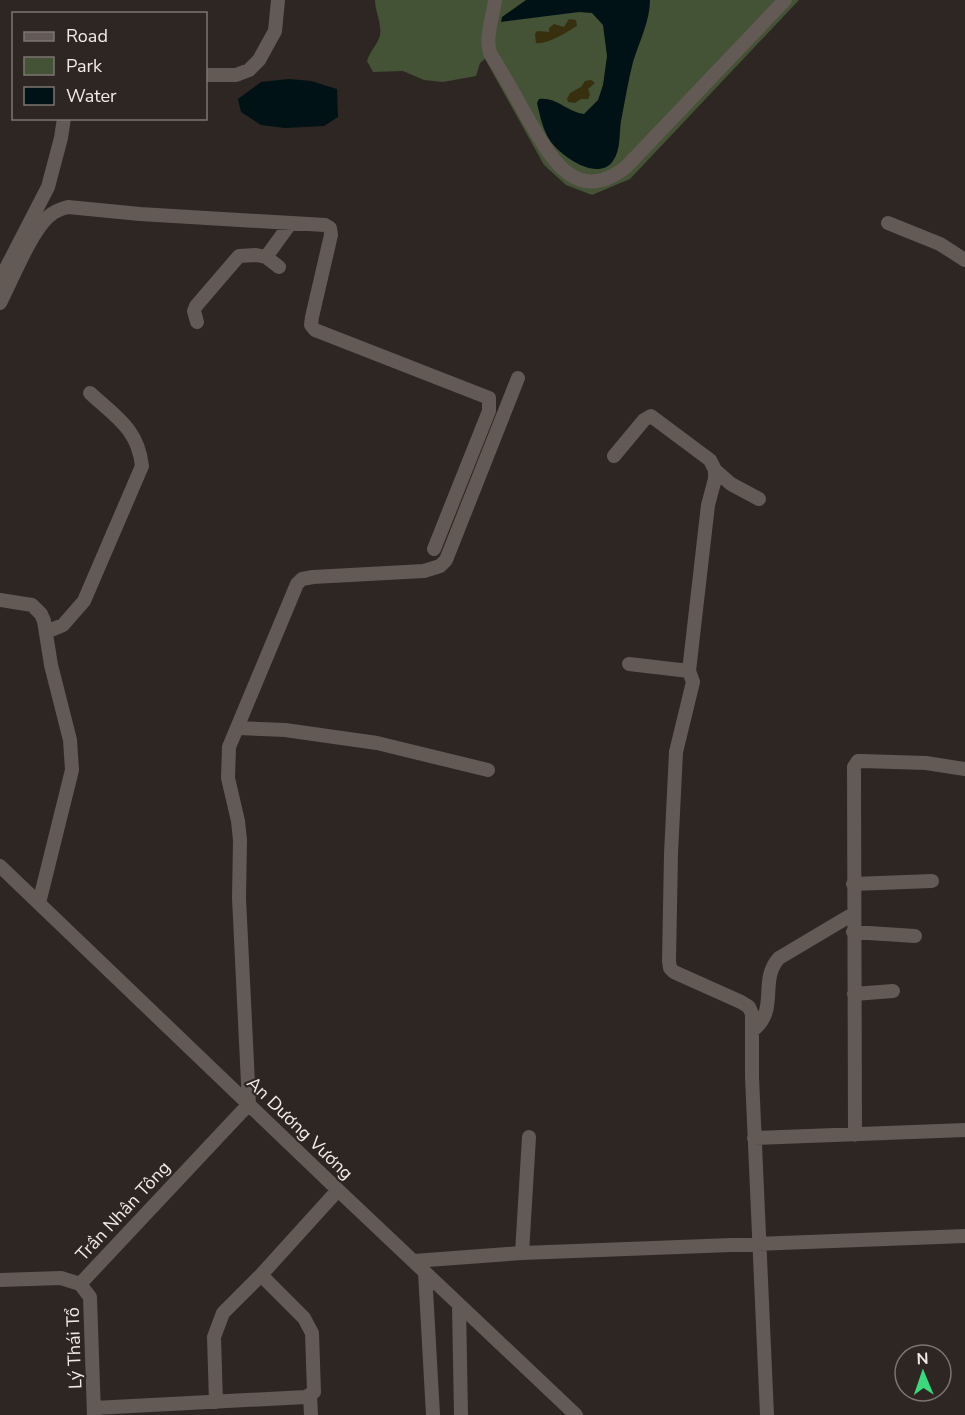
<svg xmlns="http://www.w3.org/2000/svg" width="965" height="1415" font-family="'Nunito Sans',sans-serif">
<rect width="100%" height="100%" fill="#2e2622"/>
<!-- green -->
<path fill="#445236" d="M375 0H799L630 179 592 195 566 185 544 165 485 59 480 63 476 76 443 82 424 80 403 71 373 72 367 61C370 51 379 42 380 35 382 23 375 12 375 0Z"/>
<!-- sand -->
<path fill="#372f0e" d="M569 19 576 20 577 26C567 32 547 45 536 43L535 34 537 31 549 32V28L554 24 564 27Z
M591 80 595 83 588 89 590 95 588 99H581L575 103 568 102 567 99 570 93 581 87 585 81Z"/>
<!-- water -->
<path fill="#001215" d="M526 0H650C650 21 639 42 633 62 628 81 625 101 621 121 619 133 621 150 613 161 598 182 562 157 551 142 543 131 540 116 537 103L539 99C557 97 567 112 584 114L598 100 603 85 607 56 603 25 592 13 579 12 501 22 502 17Z
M289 79 311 81 337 89 338 117 324 126 285 128 261 125 241 112 238 99 261 82Z"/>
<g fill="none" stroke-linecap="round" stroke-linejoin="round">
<!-- minor -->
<path stroke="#635955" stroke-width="14" d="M495 0C493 18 485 36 490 53 503 74 515 95 527 117 550 156 575 207 626 167L785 0
M206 75H236L249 70 259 60 275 31 278 0
M888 223 940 244 965 260
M266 257 279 267
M0 280 48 187 61 138 64 118
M0 303C12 280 30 234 48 217 54 211 60 209 68 207L140 214 325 225 330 228 331 235 312 317 311 325 315 330 489 398V411L434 549
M197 322 194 311 196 306 239 256 256 255 266 257 290 224
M614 456 644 420 651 416 710 460 715 470V479L708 505 689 671
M715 470 731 484 759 499
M0 600 32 605 41 614 44 621 51 665 70 740 72 770 39 903
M46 632 63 625 84 601 142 466C138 429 116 417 90 393
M629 664 689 671 693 682 676 752 671 854 669 961 670 968 674 972 741 1002 749 1007 752 1014V1077L767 1415
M238 728 285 730 377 743 488 770
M0 866 338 1190 576 1415
M853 884 932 881
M853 932 915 936
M854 994 893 991
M752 1031C780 1010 758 981 779 958L853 914
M855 1135 854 767 858 761H862L926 763 965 769
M754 1138 965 1130
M522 1253 529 1137
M414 1261 522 1253 965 1236
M425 1272 433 1415
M0 1280 61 1278 80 1284
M80 1284 249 1104 239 898 240 840 238 821 228 778 229 747 297 584 302 579 313 577 424 571 440 566 446 560 518 378
M80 1284 90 1297 94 1415
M459 1305 461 1415
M310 1395 311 1415
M216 1402 214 1337 223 1313 261 1275
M94 1408 306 1397 314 1392 312 1333 304 1318 261 1275 338 1190"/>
</g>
<g text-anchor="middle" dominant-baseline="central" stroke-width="4.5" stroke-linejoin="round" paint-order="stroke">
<!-- street labels -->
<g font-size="18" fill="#f0ebe8" stroke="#2e2622">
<text transform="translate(300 1128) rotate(44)">An Dương Vương</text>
<text transform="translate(123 1211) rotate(-47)">Trần Nhân Tông</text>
<text transform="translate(74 1348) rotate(-92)">Lý Thái Tổ</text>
</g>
</g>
<!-- legend -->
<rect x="12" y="12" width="195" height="108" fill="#2e2622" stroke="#7c7571" stroke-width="1.5"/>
<rect x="24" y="32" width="30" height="9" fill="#635955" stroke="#7c7571" stroke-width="1.5"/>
<text x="66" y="42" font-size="18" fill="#f0ebe8">Road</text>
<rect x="24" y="57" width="30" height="18" fill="#445236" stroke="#7c7571" stroke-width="1.5"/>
<text x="66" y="72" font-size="18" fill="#f0ebe8">Park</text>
<rect x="24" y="87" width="30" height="18" fill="#001215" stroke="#7c7571" stroke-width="1.5"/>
<text x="66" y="102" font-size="18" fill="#f0ebe8">Water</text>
<!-- north arrow -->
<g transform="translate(923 1373) rotate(358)"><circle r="28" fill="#2e2622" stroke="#7c7571" stroke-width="1.5"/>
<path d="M0-4.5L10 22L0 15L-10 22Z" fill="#3dd77e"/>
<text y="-9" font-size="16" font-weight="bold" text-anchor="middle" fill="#f0ebe8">N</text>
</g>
</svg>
